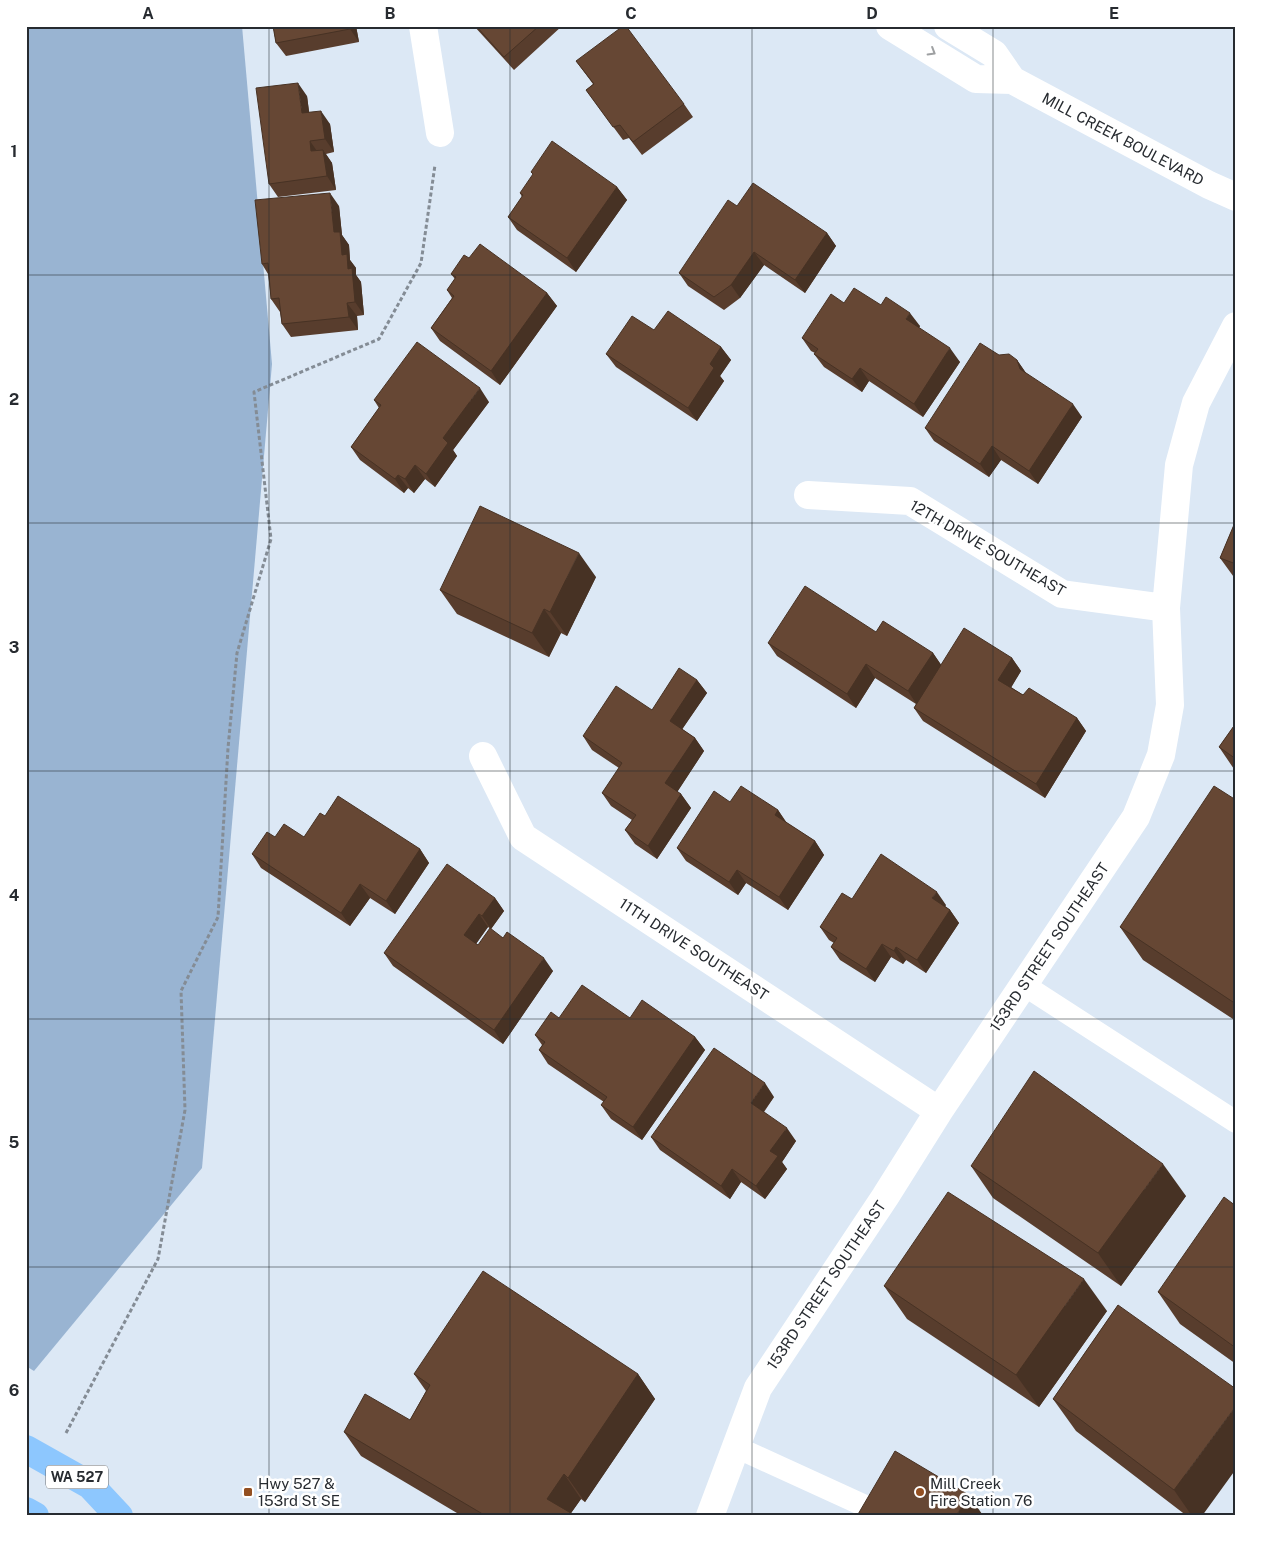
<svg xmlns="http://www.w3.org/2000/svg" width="1262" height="1542" font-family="'Public Sans',sans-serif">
<rect width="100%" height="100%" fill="#dce8f5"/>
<!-- forest -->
<path fill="#99b4d2" d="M26 26H242L272 364 202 1168 34 1371 26 1366Z"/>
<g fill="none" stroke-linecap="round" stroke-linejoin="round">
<!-- path -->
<path stroke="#848c95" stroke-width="3" stroke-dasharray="4 2.5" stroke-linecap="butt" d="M66 1433 158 1259 185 1110 181 991 218 917 228 748 237 653 271 539 254 392 379 339 421 263 435 165"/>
<!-- lane -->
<path stroke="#fff" stroke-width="22" d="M1024 985 1236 1122
M736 1447 876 1511"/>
<!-- street -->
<path stroke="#fff" stroke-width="28" d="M423 26 440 133
M808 495 910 501 1062 594 1166 608
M483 756 523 837 939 1111
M710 1516 758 1388 885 1197 939 1111 1136 817 1161 755 1170 705 1166 608 1179 465 1196 403 1236 326"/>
<!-- secondary -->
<path stroke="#fff" stroke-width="28" d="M890 26 976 79 1012 80 1209 185 1236 197
M948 26 994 54 1012 80"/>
<!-- primary -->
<path stroke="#8dc7fe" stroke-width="28" d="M26 1449 90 1485 119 1516
M26 1511 35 1516"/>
</g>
<!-- wall -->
<path fill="#583d2d" d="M273 26H356L359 42 286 56 276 43Z
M474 26H562L514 70Z
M576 61 684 104 693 117 642 155 629 138 623 140 586 90 593 84Z
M307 96 309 112 330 124 334 152 326 154 332 163 336 190 278 197 269 184Z
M617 187 627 200 576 272 517 230 508 217 522 197 520 193Z
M339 206 342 235 349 245 350 260 356 268V275L361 282 364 315 357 316 358 330 291 337 282 324 280 312 271 299 268 274 262 264Z
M737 206 827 233 836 246 805 293 764 265 740 298 724 310 688 286 679 273Z
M469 258 547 293 557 306 500 385 440 341 431 328 452 298 447 290 455 279 451 274Z
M844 303 881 305 920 326 919 328 960 362 923 417 869 381 862 392 824 367 814 354 815 353 811 351 802 338Z
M654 330 721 347 731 360 720 376 724 381 697 421 616 367 606 354Z
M999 355 1017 360 1026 373 1082 417 1038 484 1001 460 989 477 934 441 925 428Z
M374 400 489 402 453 450 457 456 435 487 425 479 414 493 408 488 404 493 360 460 351 447 379 408Z
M1236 520V580L1220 558Z
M596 577 567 636 561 633 549 657 457 614 440 590Z
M876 632 933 653 941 665 1012 658 1021 671 1011 687 1023 695 1077 718 1086 731 1045 798 923 721 914 708 916 704 875 678 856 708 777 656 768 643Z
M697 680 707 693 682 729 695 738 704 751 677 792 681 794 691 808 657 859 635 844 625 830 632 820 611 806 602 793 619 768 592 750 583 736 652 710Z
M1236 723V772L1219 747Z
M1236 800V1021L1143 960 1120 927Z
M730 802 778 810 787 823 815 841 824 855 788 910 746 883 738 895 686 861 677 848Z
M325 816 420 849 429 863 395 914 370 898 350 926 261 868 252 854 275 837H304Z
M495 898 504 911 491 929 488 927 476 944 478 945 503 938 553 971 503 1044 393 966 384 953Z
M852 899 946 905 945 906 950 910 959 923 926 973 906 960 903 964 891 957 875 982 840 960 831 947 834 943 829 940 820 927Z
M559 1018H630L695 1037 705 1050 642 1140 611 1119 601 1105 604 1102 548 1064 539 1050 542 1045 535 1035Z
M774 1097 764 1112 796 1141 782 1162 787 1169 765 1199 741 1182 730 1199 660 1150 651 1137Z
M971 1166 1186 1196 1121 1286 993 1198Z
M1236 1206V1364L1180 1324 1158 1292Z
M884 1286 1107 1311 1039 1407 907 1319Z
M1118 1305 1202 1516H1187L1076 1431 1053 1399Z
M414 1374H638L655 1399 585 1502 581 1499 571 1513 576 1516H462L361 1456 344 1432 410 1420 426 1391Z"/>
<!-- shaded-wall -->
<path fill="#473224" d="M349 26H356L359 42 350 29Z
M298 83 307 96 311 126 302 113Z
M321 111 330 124 334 152 325 139Z
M310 141 319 154 311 151Z
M323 150 332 163 336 190 327 176Z
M617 187 627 200 576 272 567 258Z
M330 193 339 206 342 235 349 245 350 260 356 268V275L361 282 364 315 355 302 348 269 334 232Z
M827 233 836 246 805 293 795 280Z
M754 252 764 265 740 298 731 285Z
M547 293 557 306 500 385 491 371Z
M347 303 357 316 358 330 349 317Z
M910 313 920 326 916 332 906 319Z
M721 347 731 360 720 376 724 381 697 421 688 408 710 364Z
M950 348 960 362 923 417 914 404Z
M1017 360 1026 373 1020 369Z
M860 368 869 381 862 392 852 379Z
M480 388 489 402 453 450 457 456 435 487 426 474 443 438Z
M1073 404 1082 417 1038 484 1029 471Z
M992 446 1001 460 989 477 980 464Z
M415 465 425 479 414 493 405 479Z
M398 475 408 488 404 493 395 479Z
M579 553 596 577 567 636 550 612Z
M544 609 561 633 549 657 532 633Z
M933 653 942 666 917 705 908 691Z
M1012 658 1021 671 1008 693 998 680Z
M866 664 875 678 856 708 847 694Z
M697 680 707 693 679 734 670 721Z
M1077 718 1086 731 1045 798 1036 784Z
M695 738 704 751 674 797 665 783Z
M681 794 691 808 657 859 648 846Z
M778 810 787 824 775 815Z
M815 841 824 855 788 910 779 897Z
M420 849 429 863 395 914 386 901Z
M737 870 746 883 738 895 729 882Z
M360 884 370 898 350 926 341 913Z
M937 892 946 905 942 911 932 898Z
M495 898 504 911 491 929 482 916Z
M950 910 959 923 926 973 917 960Z
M479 914 488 927 473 948 464 935Z
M882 944 891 957 875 982 866 969Z
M896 947 906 960 903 964 894 951Z
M544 958 553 971 503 1044 494 1030Z
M695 1037 705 1050 642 1140 633 1127Z
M765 1083 774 1097 760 1116 751 1103Z
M787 1128 796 1141 782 1162 787 1169 765 1199 756 1186 770 1151Z
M1163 1164 1186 1196 1121 1286 1098 1253Z
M732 1169 741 1182 730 1199 721 1186Z
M1084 1279 1107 1311 1039 1407 1016 1375Z
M638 1374 655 1399 585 1502 568 1478Z
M1236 1406V1469L1202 1516H1192L1174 1490Z
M564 1474 581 1499 569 1516 547 1499Z
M969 1495 982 1514 981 1516H956Z"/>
<!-- building -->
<path fill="#664734" stroke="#473224" d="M273 26H349L350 29 276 43Z
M476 26H539L504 57Z
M623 26H626L684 104 633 142 620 125 613 127 586 90 594 84 576 61Z
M298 83 302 113 321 111 325 139 310 141 311 151 323 150 327 176 269 184 256 88Z
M552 141 617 187 567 258 508 217 523 195 520 193 533 174 531 172Z
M753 183 827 233 795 280 754 252 731 285 714 297 679 273 728 200 737 206Z
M330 193 334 232H340L342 255 347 254 348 269 352 268 355 302 347 303 349 317 282 324 279 298 271 299 268 263 262 264 255 200Z
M480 244 547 293 491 371 431 328 454 296 447 290 456 277 451 274 464 255 469 258Z
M854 288 881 305 886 297 910 313 906 319 950 348 914 404 860 368 852 379 814 354 818 349 802 338 831 294 844 303Z
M668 311 721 347 710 364 714 368 688 408 606 354 632 316 654 330Z
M417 342 480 388 443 438 448 443 426 474 415 465 405 479 398 475 395 479 351 447 381 405 374 400Z
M980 343 999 355 1009 354 1017 360 1020 369 1073 404 1029 471 992 446 980 464 925 428Z
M480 506 579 553 550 612 544 609 532 633 440 590Z
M1236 520V564L1220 558Z
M805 586 876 632 883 621 933 653 908 691 866 664 847 694 768 643Z
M964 628 1012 658 998 680 1023 695 1029 688 1077 718 1036 784 914 708Z
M679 668 697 680 670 721 695 738 665 783 681 794 648 846 625 830 636 815 602 793 622 763 583 736 616 686 652 710Z
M1236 723V759L1219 747Z
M741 786 778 810 775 815 815 841 779 897 737 870 729 882 677 848 714 791 730 802Z
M1214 786 1236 800V1004L1120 927Z
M338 796 420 849 386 901 360 884 341 913 252 854 267 832 275 837 284 824 304 837 320 813 325 816Z
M881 854 937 892 932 898 950 910 917 960 896 947 894 951 882 944 866 969 831 947 837 938 820 927 842 893 852 899Z
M447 864 495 898 482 916 479 914 464 935 478 945 490 928 503 938 507 932 544 958 494 1030 384 953Z
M582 985 630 1018 642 1000 695 1037 633 1127 601 1105 607 1097 539 1050 545 1042 535 1035 551 1012 559 1018Z
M714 1048 765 1083 751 1103 787 1128 770 1151 778 1156 756 1186 732 1169 721 1186 651 1137Z
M1034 1071 1163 1164 1098 1253 971 1166Z
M948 1192 1084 1279 1016 1375 884 1286Z
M1224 1197 1236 1206V1348L1158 1292Z
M483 1271 638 1374 568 1478 564 1474 547 1499 576 1516H486L344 1432 365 1394 410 1420 430 1385 414 1374Z
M1118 1305 1236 1389V1406L1174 1490 1053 1399Z
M895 1451 969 1495 956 1516H857Z"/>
<!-- one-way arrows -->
<defs><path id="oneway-chevron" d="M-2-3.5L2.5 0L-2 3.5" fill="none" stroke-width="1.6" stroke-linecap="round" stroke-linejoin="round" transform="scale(1.25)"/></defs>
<use stroke="#9ea0a2" href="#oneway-chevron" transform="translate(932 52) rotate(31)"/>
<!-- grid -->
<path fill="none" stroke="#272b30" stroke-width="1" stroke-opacity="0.55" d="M269 26V1516M510 26V1516M752 26V1516M993 26V1516M26 275H1236M26 523H1236M26 771H1236M26 1019H1236M26 1267H1236"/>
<!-- markers -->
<g fill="#934f21" stroke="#fff" stroke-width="2">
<rect x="243" y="1487" width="10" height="10" rx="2.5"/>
<circle cx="920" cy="1492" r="5"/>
</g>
<g text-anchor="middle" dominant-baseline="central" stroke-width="5" stroke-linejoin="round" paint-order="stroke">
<!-- shield labels -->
<rect fill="#fff" stroke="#686b6e" stroke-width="1" x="46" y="1465.5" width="62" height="23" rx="4"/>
<g font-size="14" font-weight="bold" fill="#272b30">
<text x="77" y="1477">WA 527</text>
</g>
<!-- street labels -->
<g font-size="15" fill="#272b30" stroke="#fff">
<text transform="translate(1123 139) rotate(28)">MILL CREEK BOULEVARD</text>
<text transform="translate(988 548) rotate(30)">12TH DRIVE SOUTHEAST</text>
<text transform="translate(1049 947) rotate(-56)">153RD STREET SOUTHEAST</text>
<text transform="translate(694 949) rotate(33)">11TH DRIVE SOUTHEAST</text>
<text transform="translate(826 1285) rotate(-56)">153RD STREET SOUTHEAST</text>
</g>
<!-- poi labels -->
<g font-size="15" fill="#272b30" stroke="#fff" text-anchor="start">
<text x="258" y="1483">Hwy 527 &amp;<tspan x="258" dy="17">153rd St SE</tspan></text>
<text x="930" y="1483">Mill Creek<tspan x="930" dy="17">Fire Station 76</tspan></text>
</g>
</g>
<!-- border -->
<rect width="1262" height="1542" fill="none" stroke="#ffffff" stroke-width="55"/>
<rect x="28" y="28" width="1206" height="1486" fill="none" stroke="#272b30" stroke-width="2"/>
<g font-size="16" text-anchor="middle" font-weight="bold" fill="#272b30">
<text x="148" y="19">A</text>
<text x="390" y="19">B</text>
<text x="631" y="19">C</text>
<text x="872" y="19">D</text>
<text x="1114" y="19">E</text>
<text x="14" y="157">1</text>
<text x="14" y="405">2</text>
<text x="14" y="653">3</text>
<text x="14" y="901">4</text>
<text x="14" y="1148">5</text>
<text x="14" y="1396">6</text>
</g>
</svg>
